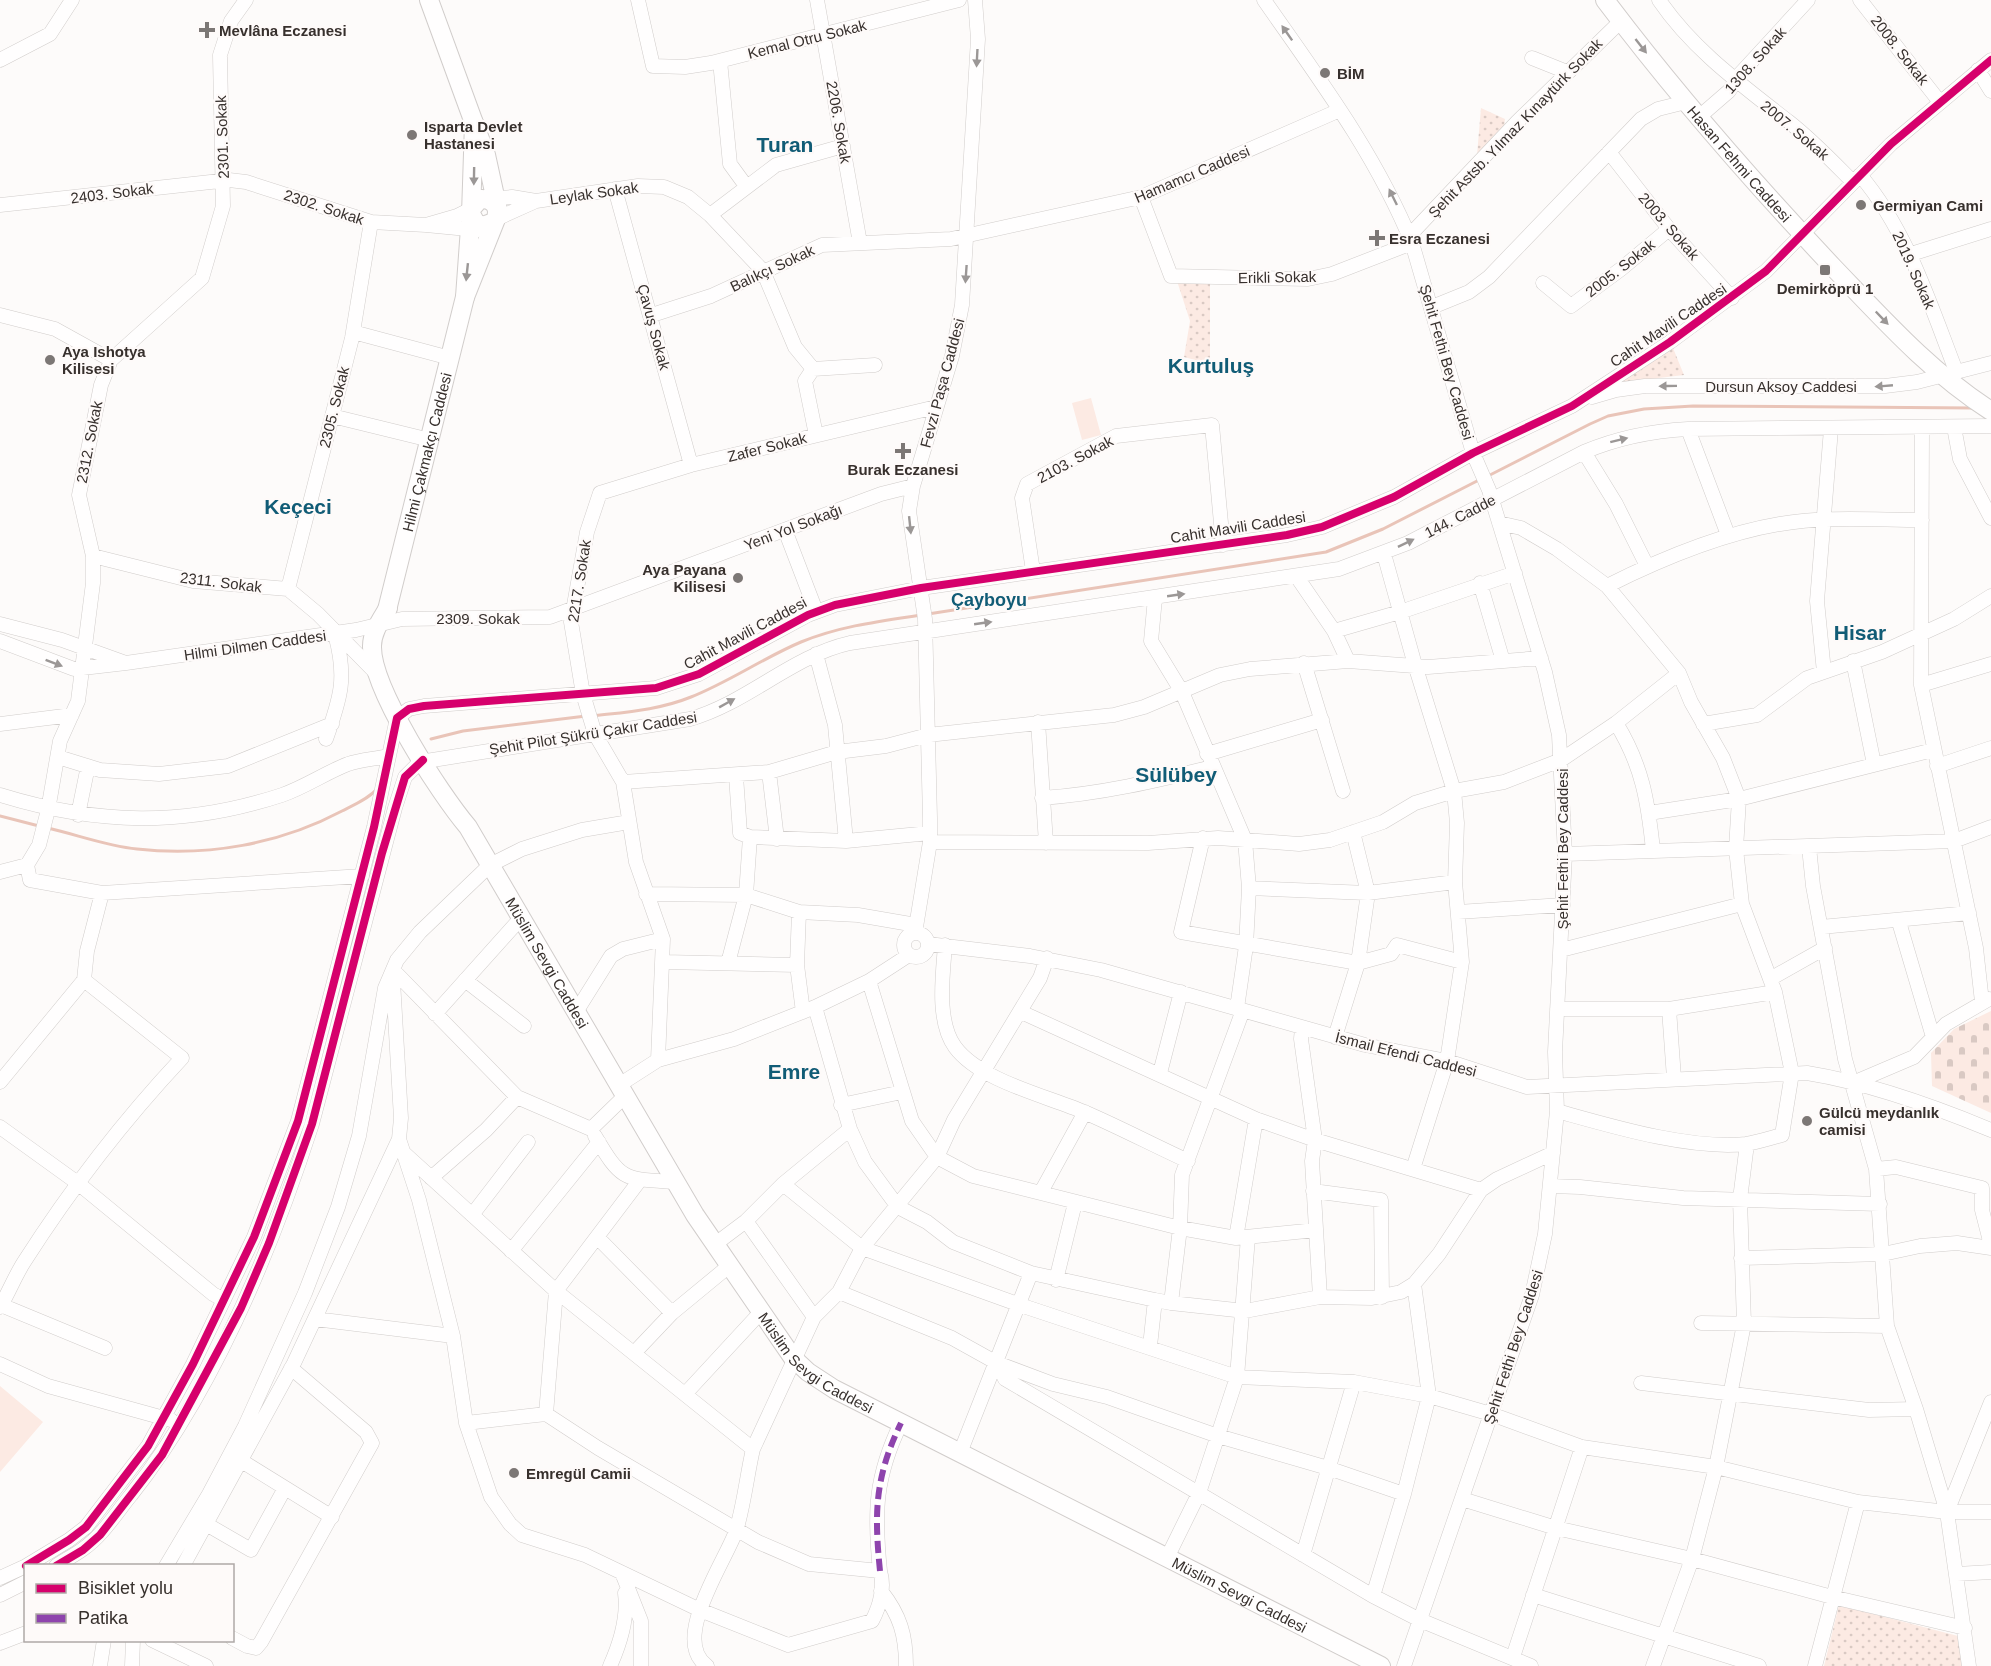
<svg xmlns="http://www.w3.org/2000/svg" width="1991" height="1666" font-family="Arial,sans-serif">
<defs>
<pattern id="green-dots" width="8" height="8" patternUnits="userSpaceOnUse" patternTransform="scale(1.5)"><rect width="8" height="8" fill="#fceae3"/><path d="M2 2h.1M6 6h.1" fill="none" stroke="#d9c9c3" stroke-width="1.8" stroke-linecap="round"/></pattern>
<pattern id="cemetery-stones" width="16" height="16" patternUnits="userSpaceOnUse" patternTransform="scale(1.5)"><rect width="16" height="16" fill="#fceae3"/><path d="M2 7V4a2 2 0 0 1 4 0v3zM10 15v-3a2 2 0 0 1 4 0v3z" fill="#d9c9c3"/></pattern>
</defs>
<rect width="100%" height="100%" fill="#fdfbfa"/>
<!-- green -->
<path fill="url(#green-dots)" d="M1481 108 1505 119 1504 127 1477 155Z
M1177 281H1210V364L1184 357 1190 321Z
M1673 348 1684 375 1617 383Z
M1839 1605 1958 1636 1963 1666H1824Z"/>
<!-- cemetery -->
<path fill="url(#cemetery-stones)" d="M1991 1011V1113L1932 1086 1931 1053 1954 1029Z"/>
<!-- pitch -->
<path fill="#fceae3" d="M1091 398 1101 435 1082 440 1072 403Z
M0 1386 43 1422 0 1472Z"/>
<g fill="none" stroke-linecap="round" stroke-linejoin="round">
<!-- stream -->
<path stroke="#e9c4b8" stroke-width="3" d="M1488 476 1590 424 1608 416 1644 409 1693 406 1973 408
M928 614 1326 552 1383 529 1479 480
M592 716C626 712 659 710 691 697 729 682 763 658 801 642 840 626 881 621 921 615
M431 739 463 731 586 716
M0 816 39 826
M48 828C78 835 107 846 137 849 207 857 280 844 342 811 354 805 368 799 377 789"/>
<!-- minor casing -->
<g stroke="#d1cdcb" stroke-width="15">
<path id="minor" d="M638 0 653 66 685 67 711 63 959 0
M817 0 860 243
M1264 0C1319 79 1375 153 1412 243L1473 453 1489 490 1545 672 1559 735 1565 854 1555 1052 1557 1111 1545 1234 1532 1295 1404 1666
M1659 0C1693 50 1742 85 1789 122 1812 140 1832 161 1853 182
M1860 0 1939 101
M1532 58 1567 72
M0 60 50 34 72 0
M720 61 730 164 746 186
M1978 70 1991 91
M1699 117 1729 91 1740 74 1808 0
M1609 152 1669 229 1732 298
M1860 175C1907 230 1930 304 1956 371
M615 189 691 465
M1141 197 1171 276 1308 279 1332 274 1412 243
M486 199 512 197 536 201 496 219
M536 201 638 186 664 187 688 197 710 215 763 271 795 347 813 369 805 381 816 435
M0 205 229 180 246 182 371 222 426 225
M471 209 457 216 426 225 478 230
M710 215 776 165 843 146
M1409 236 1517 122 1621 21
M1908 255 1991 229
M1543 283 1571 306 1621 269 1669 229
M1432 307 1469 292 1489 277 1641 119 1658 109 1686 102
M0 315 55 329 111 360
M652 315 711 296 822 245 951 239 1141 197 1340 110
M353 332 450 358
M813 369 875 365
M1592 397 1616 390 1645 386H1885L1917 382 1991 363
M332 416 430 440
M1954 427 1960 459 1991 518
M1922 428 1921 685 1976 948 1982 1002
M1688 429 1728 535
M1584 452 1616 504 1647 566
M1499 523 1521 528 1557 549 1607 586 1679 673 1691 702 1723 758 1739 799 1736 849 1742 904 1775 992 1792 1073 1782 1135C1770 1138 1758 1142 1746 1144 1690 1150 1611 1126 1557 1111
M785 530 816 611
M1384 554 1415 665 1454 791 1457 823 1455 882 1462 962 1447 1061 1413 1169
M93 556 193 581 288 589 318 614 376 673
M1033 571 1022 498 1027 484 1116 436 1212 425 1223 545
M1297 577 1334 631 1348 661
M1480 583 1503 661
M1607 586C1661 559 1720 534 1780 524 1826 516 1875 520 1922 520
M288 589 352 338 371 222
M1155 598 1151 641 1182 692 1245 840 1249 888 1246 946 1237 1008
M0 624 62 640 126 663 74 669 0 641
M1334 631 1400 612 1515 573
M816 654 835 725 846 841
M1853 661 1874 764
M126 663 356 630 402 619 550 617 881 494 913 486
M1304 663 1343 791
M1824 672 1817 601 1831 429
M1921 685 1991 664
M1038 722 1046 843
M1616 723C1642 765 1648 801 1653 850
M0 724 72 715
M1703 724 1757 715 1807 678 1882 652 1954 619 1991 596
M326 739C341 697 347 677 335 634
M1207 754 1322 720
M58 757 100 770 159 774 228 766 332 724
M1937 766 1991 748
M769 772 777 839
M736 776 740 833 750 837 846 841 930 833
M623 782 769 772 837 752 886 746 928 735 1114 715 1144 707 1220 675 1250 669 1348 661 1428 667 1541 658
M0 795C97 825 185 827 282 795 305 787 325 773 348 764 360 760 375 759 388 756
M1042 798C1100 794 1156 781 1212 767
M1649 813 1739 799 1933 750
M78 815 88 766
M1203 838 1181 932 1358 963 1391 954 1397 945 1462 962
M930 842 1148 843 1218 838 1299 844 1330 840 1383 822 1415 803 1454 791 1504 782 1561 760 1616 723 1679 673
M1809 847 1813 886 1845 1059 1876 1169 1887 1326 1916 1409 1947 1512 1969 1666
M1565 854 1954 841 1991 827
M0 872 27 865
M1249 888 1368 893 1455 882
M102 893 362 876
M646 894 746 895 799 912 858 915 916 925
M799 912 797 965 803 1012
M1458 912 1563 905
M1899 922 1933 1037
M1821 927 1969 913
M904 945a12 12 0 1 1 24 0a12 12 0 1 1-24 0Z
M915 933 930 842V818L925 619 909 511 913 486 952 356 962 305 978 39 975 0
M928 944 1030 956 1101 970 1365 1045 1447 1061 1527 1087 1807 1073C1869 1083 1933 1106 1991 1130
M945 945C943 974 936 1021 955 1047 980 1081 1047 1096 1084 1112 1119 1127 1153 1145 1188 1161
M1561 950 1742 904
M664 962 797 965
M728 963 746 895 750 837
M393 970 517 1097
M1770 979 1825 948
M465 980 524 1026
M869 981 912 1121 937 1157 973 1176 1180 1228 1236 1238 1316 1230
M815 1007 850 1129 865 1162 898 1207 927 1222 953 1242 1031 1273 1155 1300
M1557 1009H1669L1775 992
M1669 1009 1674 1078
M576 1012 611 956 623 949 663 939
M1021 1012 1256 1119 1315 1140 1481 1190
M435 1014 521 918
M1302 1028 1301 1039 1315 1140 1312 1161 1320 1297
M1335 1037 1358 963 1368 893 1353 832
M658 1060 663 939 636 862 623 782 595 734 583 694 571 622 587 532 600 493 691 465 936 407
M1160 1073 1181 992
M0 1082 84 980
M1853 1083 1914 1057 1946 1024 1989 999
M619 1085 658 1060 734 1039 815 1007 869 981 909 955
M841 1105 902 1092
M0 1127 79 1184 213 1294 224 1300
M595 1136C622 1182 624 1179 676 1182
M399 1139 419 1200 453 1336 466 1423 491 1497 510 1524 522 1535 585 1555 700 1610 788 1645 872 1621C880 1606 885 1587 880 1571L809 1564 758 1542 598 1448 546 1414 556 1291 640 1180
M405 1154 556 1291 753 1449C747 1475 744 1505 736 1531 725 1562 670 1640 707 1666
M1876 1169 1896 1167 1982 1188V1210L1991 1245
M431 1178 486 1130 517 1097 591 1129 625 1096
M783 1184 862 1248 1020 1305 1237 1377 1354 1382 1429 1396 1491 1414 1582 1447 1716 1467 1858 1502 1947 1512H1991
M1550 1186 1580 1187 1683 1198 1880 1204
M1313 1191 1381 1200 1382 1297
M1041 1192 1085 1112
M472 1215 528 1142
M746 1221 814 1317
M597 1237 672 1313 635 1352
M1236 1238 1256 1119
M714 1245 746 1221 783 1184 850 1129
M511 1251 599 1142
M1741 1258 1883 1254 1920 1246 1957 1243 1991 1248
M1056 1280 1075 1203
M839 1292 952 1338 997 1363 1053 1384 1107 1397 1218 1436 1328 1468 1404 1494
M1171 1303 1245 1311 1320 1297 1372 1298 1401 1292 1414 1284 1439 1254 1481 1190 1497 1179 1553 1153
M1 1305 105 1348
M0 1307C9 1292 15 1276 24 1262 70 1190 124 1120 182 1058L84 980 87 951 102 893 30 880 27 865 39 845 48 810 60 741 78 701 93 583V556L79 495 101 385 111 360 202 278 223 206 220 55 231 21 246 0
M672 1313 729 1266
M315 1319 453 1336
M1701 1323 1887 1326
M1150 1346 1155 1300 1171 1303 1180 1228 1182 1175 1243 1010
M997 1363 1005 1379 1373 1596 1420 1620 1531 1666
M0 1364 48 1386 171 1420
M1641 1383 1869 1410 1916 1409
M686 1393 760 1313
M466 1423 546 1414
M753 1449 814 1317 839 1292 862 1248 937 1157 954 1120 1040 978 1047 958
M960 1453 1031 1273
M240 1460 332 1517
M1462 1499 1556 1528 1692 1559 1832 1597 1965 1628
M1947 1512 1991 1402
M206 1524 251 1550 285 1488
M1303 1555 1354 1382
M1167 1558 1199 1493 1237 1377 1248 1237
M26 1566 69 1540 86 1527 148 1446 193 1364 254 1237 298 1121 374 827 397 718 409 709 424 706 656 688 699 674 808 615 835 605 921 588 1287 535 1322 527 1394 497 1473 453 1572 406 1670 342 1766 271 1891 144 1991 60
M56 1566C65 1560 75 1555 83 1549 103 1535 116 1513 131 1495 214 1390 271 1251 312 1124L395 808 405 777 420 762 690 719C747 703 792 656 850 643L1339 569 1408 543 1584 452C1617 438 1652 431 1688 429L1991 426
M166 1566 209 1494 245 1426 305 1293 338 1207 359 1136 385 988 397 960 420 932 490 865 522 849 582 830 629 822
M183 1566 294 1363 399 1139 401 1118 393 981
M880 1571C874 1512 875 1477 901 1423
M622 1573 641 1621V1666
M1957 1574 1991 1572
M0 1578 26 1566
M881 1591C900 1615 906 1635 906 1666
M0 1595 26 1582
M1533 1595 1759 1666
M1373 1596 1404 1494 1429 1396 1414 1284
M232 1638 247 1646 256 1648 261 1642 372 1443 366 1432 291 1368
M152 1640 206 1666
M0 1643 26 1633
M1513 1657 1582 1447
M100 1666 104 1640
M132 1666 133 1640
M610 1666C620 1644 628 1617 625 1593
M1653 1666 1692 1559 1716 1467 1744 1324 1740 1199 1747 1144
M1815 1666 1858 1502"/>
</g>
<!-- major casing -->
<g stroke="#d1cdcb" stroke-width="20">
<g id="major">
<path d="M429 0 474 123"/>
<path id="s1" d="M1605 0C1675 93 1753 182 1833 267 1883 319 1930 372 1991 411"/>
<path d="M471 209 480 199C495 198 501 210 494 222L483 226 476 223 471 214 474 123 486 155 498 210"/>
<path d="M471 214 465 297 496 219"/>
<path id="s2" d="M388 608C381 620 372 632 372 646 371 688 440 794 468 827L695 1215 793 1358 808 1372 834 1389 1381 1666"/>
<path id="s3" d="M385 618 465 297"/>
</g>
</g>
<!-- minor -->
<use href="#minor" stroke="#fffefe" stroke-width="14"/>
<!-- major -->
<use href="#major" stroke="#fffefe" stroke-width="18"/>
<!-- quiet -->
<path stroke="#8e44ad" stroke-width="6" stroke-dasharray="12 6" stroke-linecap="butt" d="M880 1571C874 1512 875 1477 901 1423"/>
<!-- cycleway casing -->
<g stroke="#fefaf9" stroke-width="11">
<path id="cycleway" d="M26 1566 69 1540 86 1527 148 1446 193 1364 254 1237 298 1121 374 827 397 718 409 709 424 706 656 688 699 674 808 615 835 605 921 588 1287 535 1322 527 1394 497 1473 453 1572 406 1670 342 1766 271 1891 144 1991 60
M56 1566 83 1550 100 1535 162 1455 241 1308 269 1243 312 1124 382 853 405 777 423 760"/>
</g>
<!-- cycleway -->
<use href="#cycleway" stroke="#d6006c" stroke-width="8"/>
</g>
<!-- one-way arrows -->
<defs><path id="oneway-solid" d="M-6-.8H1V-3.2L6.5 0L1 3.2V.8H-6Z" transform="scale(1.5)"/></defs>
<g fill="#9b9796">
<use href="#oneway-solid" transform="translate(1287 33) rotate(-125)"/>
<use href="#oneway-solid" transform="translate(1641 46) rotate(52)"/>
<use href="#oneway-solid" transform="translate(977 58) rotate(93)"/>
<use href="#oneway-solid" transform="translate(474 176) rotate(91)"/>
<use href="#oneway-solid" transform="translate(1393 197) rotate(-116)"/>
<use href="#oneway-solid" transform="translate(467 272) rotate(96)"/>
<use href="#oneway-solid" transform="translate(966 274) rotate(94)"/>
<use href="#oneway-solid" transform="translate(1882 318) rotate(46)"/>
<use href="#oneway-solid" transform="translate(1668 386) rotate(179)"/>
<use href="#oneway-solid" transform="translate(1884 386) rotate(175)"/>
<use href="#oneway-solid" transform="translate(1619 440) rotate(-14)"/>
<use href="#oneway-solid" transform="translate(910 525) rotate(84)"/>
<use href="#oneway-solid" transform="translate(1406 543) rotate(-26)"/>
<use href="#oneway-solid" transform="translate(1176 595) rotate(-8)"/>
<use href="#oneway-solid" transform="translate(983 623) rotate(-8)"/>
<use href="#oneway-solid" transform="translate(54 663) rotate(21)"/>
<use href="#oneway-solid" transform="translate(727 703) rotate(-29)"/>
</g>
<!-- markers -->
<g fill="#7c7775" stroke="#fefaf9" stroke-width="2">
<path d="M204 21h6v6h6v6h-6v6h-6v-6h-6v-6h6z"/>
<circle cx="1325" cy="73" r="6"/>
<circle cx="412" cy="135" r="6"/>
<circle cx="1861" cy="205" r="6"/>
<path d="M1374 229h6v6h6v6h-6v6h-6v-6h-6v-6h6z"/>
<rect x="1819" y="264" width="12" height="12" rx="3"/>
<circle cx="50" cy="360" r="6"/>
<path d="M900 442h6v6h6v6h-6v6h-6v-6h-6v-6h6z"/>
<circle cx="738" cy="578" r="6"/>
<circle cx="1807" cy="1121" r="6"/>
<circle cx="514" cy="1473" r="6"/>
</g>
<g text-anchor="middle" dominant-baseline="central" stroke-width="4.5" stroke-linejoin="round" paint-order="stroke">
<!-- poi labels -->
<g font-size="15" font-weight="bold" fill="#37302d" stroke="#fefaf9" text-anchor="start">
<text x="219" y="30">Mevlâna Eczanesi</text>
<text x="1337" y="73">BİM</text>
<text x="424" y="126">Isparta Devlet<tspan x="424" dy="17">Hastanesi</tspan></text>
<text x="1873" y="205">Germiyan Cami</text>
<text x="1389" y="238">Esra Eczanesi</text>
<text x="1825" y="288" text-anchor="middle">Demirköprü 1</text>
<text x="62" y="351">Aya Ishotya<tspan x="62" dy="17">Kilisesi</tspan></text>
<text x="903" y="469" text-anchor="middle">Burak Eczanesi</text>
<text x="726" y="569" text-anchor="end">Aya Payana<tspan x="726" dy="17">Kilisesi</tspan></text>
<text x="1819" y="1112">Gülcü meydanlık<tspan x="1819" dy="17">camisi</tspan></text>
<text x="526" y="1473">Emregül Camii</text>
</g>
<!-- street labels -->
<g font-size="15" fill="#37302d" stroke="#fefaf9">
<text transform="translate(807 39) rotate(-14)">Kemal Otru Sokak</text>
<text transform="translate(1900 50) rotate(52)">2008. Sokak</text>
<text transform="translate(1755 60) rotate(-48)">1308. Sokak</text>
<text transform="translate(839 122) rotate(80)">2206. Sokak</text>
<text transform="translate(1515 128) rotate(-46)">Şehit Astsb. Yılmaz Kınaytürk Sokak</text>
<text transform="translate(1795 130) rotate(40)">2007. Sokak</text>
<text transform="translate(222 137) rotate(-92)">2301. Sokak</text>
<text stroke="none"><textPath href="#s1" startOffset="212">Hasan Fehmi Caddesi</textPath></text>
<text transform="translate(1192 174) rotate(-23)">Hamamcı Caddesi</text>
<text transform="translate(112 193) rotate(-7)">2403. Sokak</text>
<text transform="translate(594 193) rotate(-8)">Leylak Sokak</text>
<text transform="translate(324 207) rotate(18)">2302. Sokak</text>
<text transform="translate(1669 226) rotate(49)">2003. Sokak</text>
<text transform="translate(772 268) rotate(-25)">Balıkçı Sokak</text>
<text transform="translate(1620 268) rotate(-38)">2005. Sokak</text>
<text transform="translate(1914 270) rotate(66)">2019. Sokak</text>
<text transform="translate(1277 277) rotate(-1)">Erikli Sokak</text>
<text transform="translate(1668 325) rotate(-34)">Cahit Mavili Caddesi</text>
<text transform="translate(654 327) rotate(75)">Çavuş Sokak</text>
<text transform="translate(1447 362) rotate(74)">Şehit Fethi Bey Caddesi</text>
<text transform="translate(942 383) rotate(-75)">Fevzi Paşa Caddesi</text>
<text x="1781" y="386">Dursun Aksoy Caddesi</text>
<text transform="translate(334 407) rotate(-76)">2305. Sokak</text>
<text transform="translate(89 442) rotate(-79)">2312. Sokak</text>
<text transform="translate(767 447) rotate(-14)">Zafer Sokak</text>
<text stroke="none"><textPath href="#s3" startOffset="171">Hilmi Çakmakçı Caddesi</textPath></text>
<text transform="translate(1075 459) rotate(-28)">2103. Sokak</text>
<text transform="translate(1460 516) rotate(-27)">144. Cadde</text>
<text transform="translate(793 527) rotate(-21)">Yeni Yol Sokağı</text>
<text transform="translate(1238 527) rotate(-9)">Cahit Mavili Caddesi</text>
<text transform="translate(579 581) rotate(-81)">2217. Sokak</text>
<text transform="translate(221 582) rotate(7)">2311. Sokak</text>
<text x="478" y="618">2309. Sokak</text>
<text transform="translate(745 633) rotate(-28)">Cahit Mavili Caddesi</text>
<text transform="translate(255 645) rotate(-8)">Hilmi Dilmen Caddesi</text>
<text transform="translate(593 733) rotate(-9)">Şehit Pilot Şükrü Çakır Caddesi</text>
<text transform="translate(1562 849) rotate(-90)">Şehit Fethi Bey Caddesi</text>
<text stroke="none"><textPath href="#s2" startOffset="406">Müslim Sevgi Caddesi</textPath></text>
<text transform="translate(1406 1054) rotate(14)">İsmail Efendi Caddesi</text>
<text transform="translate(1513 1347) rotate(-72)">Şehit Fethi Bey Caddesi</text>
<text stroke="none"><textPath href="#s2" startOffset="892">Müslim Sevgi Caddesi</textPath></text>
<text stroke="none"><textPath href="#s2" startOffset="1378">Müslim Sevgi Caddesi</textPath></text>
</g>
<!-- quarter labels -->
<g font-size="18" font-weight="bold" fill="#115c76" stroke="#fefaf9">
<text x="989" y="600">Çayboyu</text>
</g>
<!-- district labels -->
<g font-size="21" font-weight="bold" fill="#115c76" stroke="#fefaf9">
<text x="785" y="144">Turan</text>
<text x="1211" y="365">Kurtuluş</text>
<text x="298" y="506">Keçeci</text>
<text x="1860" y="632">Hisar</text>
<text x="1176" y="774">Sülübey</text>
<text x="794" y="1071">Emre</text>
</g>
</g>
<!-- legend -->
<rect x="24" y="1564" width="210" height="78" fill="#fefaf9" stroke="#aea9a7" stroke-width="1.5"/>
<rect x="36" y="1584" width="30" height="9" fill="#d6006c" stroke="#aea9a7" stroke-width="1.5"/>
<text x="78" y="1594" font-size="18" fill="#37302d">Bisiklet yolu</text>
<rect x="36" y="1614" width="30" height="9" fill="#8e44ad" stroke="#aea9a7" stroke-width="1.5"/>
<text x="78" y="1624" font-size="18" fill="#37302d">Patika</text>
</svg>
